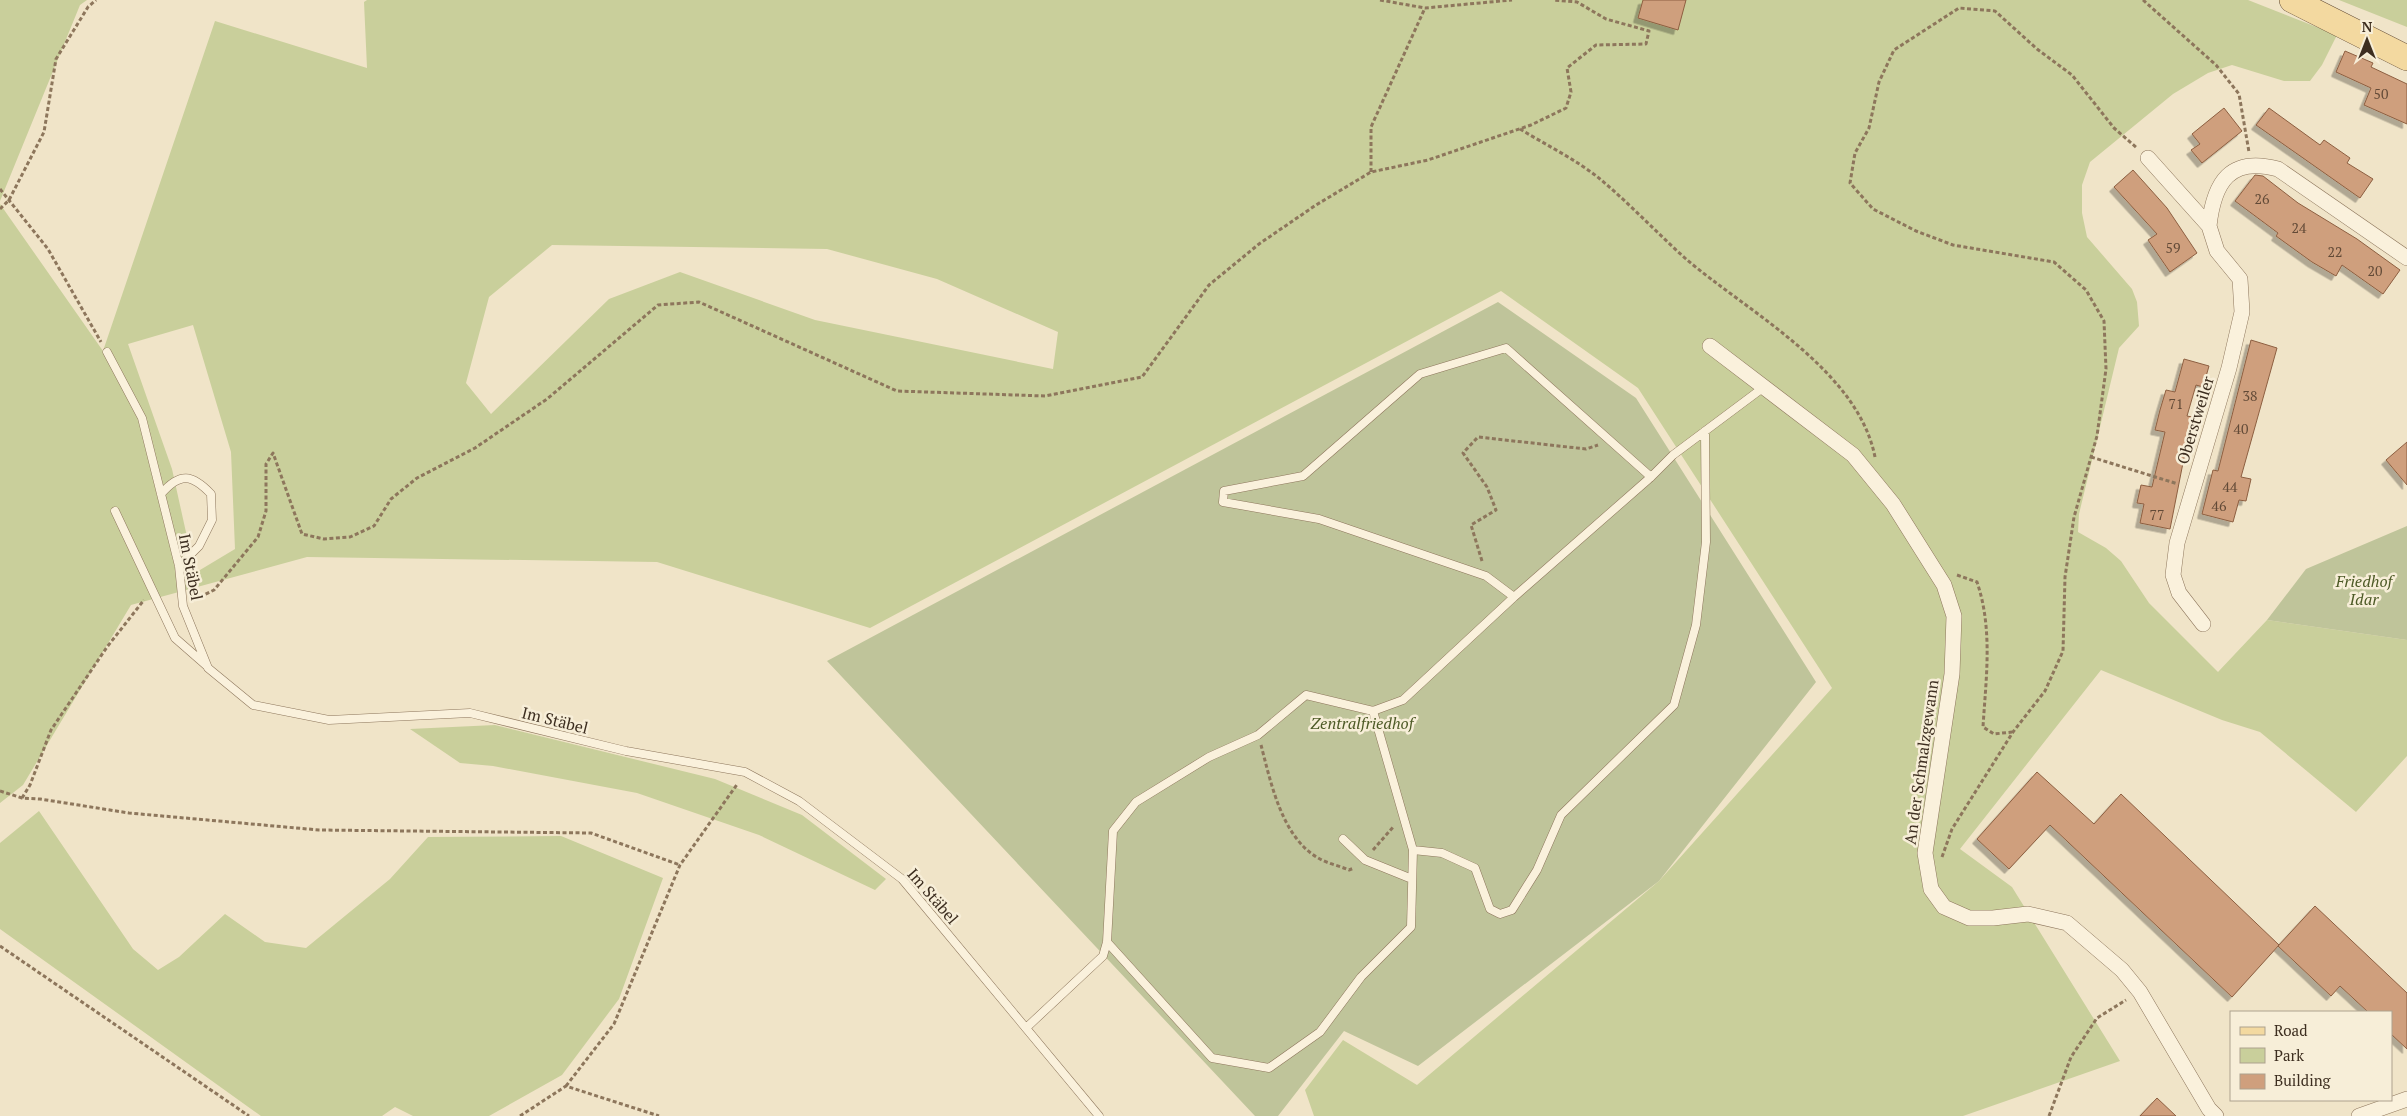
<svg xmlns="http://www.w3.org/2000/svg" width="2407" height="1116" font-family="'PT Serif',serif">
<defs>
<filter id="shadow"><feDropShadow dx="-4.5" dy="4.5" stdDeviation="0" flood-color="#0004"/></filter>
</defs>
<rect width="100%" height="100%" fill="#f0e4c8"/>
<!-- green -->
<path fill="#c9cf9b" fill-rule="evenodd" d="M0 0H87L80 5 0 201Z
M367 0H2248L2337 35 2322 65 2310 81H2284L2232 65 2208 73 2173 94 2090 162 2082 185V213L2087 237 2132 289 2137 302 2139 326 2119 348 2079 514 2078 532 2106 548 2121 561 2149 603 2218 672 2267 620 2407 640V756L2356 812 2260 732 2222 720 2101 670 1960 849 2012 887 2120 1061 1963 1116H1314L1305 1090 1343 1040 1417 1085 1659 881 1832 688 1638 388 1501 291 870 628 657 562 307 557 131 605 23 785 0 803V204L103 351 215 21 367 68 364 2ZM552 245 827 249 937 279 1058 332 1053 369 815 320 680 272 609 299 491 414 466 383 489 297ZM193 325 231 452 235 549 195 573 172 469 128 344Z
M2339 0H2407V27Z
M495 725 715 779 802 815 886 879 875 890 759 835 637 793 493 766 460 763 410 729Z
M39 811 133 949 158 970 179 957 225 914 265 942 306 948 390 879 428 837 561 836 663 878 619 999 562 1075 489 1116H413L395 1107 382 1116H261L0 929V843Z"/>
<!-- cemetery -->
<path fill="#bfc49a" d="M1498 302 1636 398 1816 682 1659 881 1418 1066 1344 1031 1278 1116H1255L827 661Z
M2407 526V640L2267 620 2306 569Z"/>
<!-- building -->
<path fill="#cf9f7d" stroke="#8d5f41" filter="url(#shadow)" d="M1643 0H1686L1678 30 1638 18Z
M2345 51 2373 63 2371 67 2407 84V124L2364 105 2371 88 2336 72Z
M2224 108 2242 131 2202 163 2191 150 2200 144 2192 134Z
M2269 108 2320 145 2324 140 2350 158 2347 163 2373 179 2360 198 2256 125Z
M2133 170 2167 208 2197 253 2170 272 2148 240 2157 234 2114 187Z
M2255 175 2263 176 2298 203 2357 239 2400 270 2383 294 2342 265 2336 276 2312 262 2276 236 2278 233 2235 201Z
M2251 340 2277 348 2241 477 2251 479 2246 501 2239 500 2233 522 2202 514 2213 470 2218 471Z
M2184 359 2209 366 2203 387 2196 385 2187 416 2192 417 2170 529 2140 523 2144 504 2137 503 2141 485 2152 487 2165 432 2155 430 2160 410 2166 390 2175 392Z
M2407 442V485L2386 460Z
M2037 772 2094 824 2121 794 2279 945 2232 997 2050 825 2009 869 1977 839Z
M2315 906 2407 993V1049L2391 1034V1012H2368L2340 986 2331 996 2278 946Z
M2157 1098 2176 1116H2140Z"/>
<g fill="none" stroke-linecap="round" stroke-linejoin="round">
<!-- service casing -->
<g stroke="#8d765c" stroke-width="9">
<path id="service" d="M107 352 142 418 179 566 183 606 208 668 253 705 329 720 470 713 626 751 745 772 799 801 902 879 1099 1116
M161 494C180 472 192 474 211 494L212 520 199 546 179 566
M115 511 175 638 207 666
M1514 597 1486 576 1319 519 1223 502 1224 491 1303 476 1420 374 1506 348 1651 477
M1343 839 1365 860 1412 879
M1413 850 1442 853 1475 868 1490 909 1500 914 1512 910 1537 870 1561 815 1674 705 1696 625 1706 542 1705 431
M1107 942 1212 1058 1269 1068 1320 1032 1361 977 1411 927 1413 850 1373 711
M1026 1028 1103 956 1107 942 1113 831 1136 802 1209 757 1258 735 1306 695 1373 711 1403 700 1514 597 1651 477 1673 455 1764 387"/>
</g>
<!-- minor casing -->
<g stroke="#8d765c" stroke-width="16">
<path id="minor" d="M2148 158 2209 226 2217 251 2240 279 2242 312 2229 368 2177 543 2173 575 2179 593 2203 624
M2209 226C2214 182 2230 156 2278 169L2407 258
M1710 346 1853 455 1893 504 1944 585 1954 616 1952 674 1925 853 1931 889 1944 907 1969 918H1993L2028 914 2067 923 2122 970 2140 992 2209 1109 2216 1116
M2359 1116 2407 1099"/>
</g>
<!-- primary casing -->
<g stroke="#5b4430" stroke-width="26">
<path id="primary" d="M2292 0 2407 58"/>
</g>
<!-- path -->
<path stroke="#8d765c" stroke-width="3" stroke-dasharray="4 2.5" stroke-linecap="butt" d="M1380 0 1425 8 1512 0
M2143 0 2216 65 2239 94 2249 152
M1520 129C1546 145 1577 160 1600 179 1630 204 1657 233 1686 259 1748 312 1858 370 1875 457
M1371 172V127L1425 8
M0 189 48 249 101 342
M0 209 9 200 44 132 56 59 88 7 96 0
M2091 457 2178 484
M1482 561 1471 525 1496 510 1487 487 1463 453 1478 437 1586 449 1598 445
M1957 575 1977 582C1993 629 1986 678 1983 727L1994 734 2012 732
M194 600 214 590 258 537 266 511V464L273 453 302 534 324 539 350 537 374 526 391 499 417 478 475 448 547 399 658 305 699 302 897 391 1045 396 1142 377 1209 285 1259 244 1316 205 1371 172 1428 160 1531 125 1566 108 1571 92 1567 68 1596 45 1646 44 1649 31 1606 19 1577 2 1553 0
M1261 745C1271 783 1282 839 1320 859 1329 864 1340 866 1349 870L1354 868
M0 791 22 798 40 799 129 813 319 830 591 833 680 865
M22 798 30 785 51 730 107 647 144 600
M1373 850 1394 826
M1942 857 1952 829 2013 732 2045 691 2063 651 2065 577 2074 517 2097 436 2106 369 2104 321 2086 290 2054 262 1953 245 1916 231 1873 209 1850 183 1855 153 1869 128 1879 82 1894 50 1959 8 1995 11 2037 49 2072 75 2114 128 2137 148
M0 946 249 1116
M566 1086 614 1024 680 865 738 783
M520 1116 566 1086 659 1116
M2049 1116 2071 1057 2097 1018 2126 1000"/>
<!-- service -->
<use href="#service" stroke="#faf1dc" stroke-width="8"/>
<!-- minor -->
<use href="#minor" stroke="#faf1dc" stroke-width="15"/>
<!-- primary -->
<use href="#primary" stroke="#f3d9a0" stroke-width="25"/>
</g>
<g text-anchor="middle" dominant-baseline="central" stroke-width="5" stroke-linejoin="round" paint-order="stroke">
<!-- number labels -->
<g font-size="14" fill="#624a37">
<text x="2381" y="93">50</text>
<text x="2262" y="198">26</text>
<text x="2299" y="227">24</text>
<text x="2173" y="247">59</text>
<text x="2335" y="251">22</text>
<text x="2375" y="270">20</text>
<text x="2250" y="395">38</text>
<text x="2176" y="403">71</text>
<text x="2241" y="428">40</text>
<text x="2230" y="486">44</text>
<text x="2219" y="505">46</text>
<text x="2157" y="514">77</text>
</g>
<!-- street labels -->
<g font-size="16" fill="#3d2e20" stroke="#f7eed8">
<text transform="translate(2195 420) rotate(-73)">Oberstweiler</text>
<text transform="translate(191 567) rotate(79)">Im Stäbel</text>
<text transform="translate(555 720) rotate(14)">Im Stäbel</text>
<text transform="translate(1921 762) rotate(-82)">An der Schmalzgewann</text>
<text transform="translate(933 896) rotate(49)">Im Stäbel</text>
</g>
<!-- park labels -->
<g font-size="16" font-style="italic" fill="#4d5a26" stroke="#f7eed8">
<text x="2364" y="581">Friedhof<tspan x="2364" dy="18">Idar</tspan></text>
<text x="1362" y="723">Zentralfriedhof</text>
</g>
</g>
<!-- legend -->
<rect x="2230" y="1011" width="162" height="90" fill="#f7eed8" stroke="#ada18e"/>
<rect x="2240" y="1027" width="25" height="8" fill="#f3d9a0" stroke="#ada18e"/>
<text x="2274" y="1036" font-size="15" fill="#3d2e20">Road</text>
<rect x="2240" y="1048" width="25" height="15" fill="#c9cf9b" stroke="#ada18e"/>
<text x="2274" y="1061" font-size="15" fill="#3d2e20">Park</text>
<rect x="2240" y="1074" width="25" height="15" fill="#cf9f7d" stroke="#ada18e"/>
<text x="2274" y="1086" font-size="15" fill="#3d2e20">Building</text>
<!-- north arrow -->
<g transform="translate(2367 40)" stroke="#f7eed8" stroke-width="4" paint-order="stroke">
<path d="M0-4L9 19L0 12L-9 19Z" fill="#3d2e20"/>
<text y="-8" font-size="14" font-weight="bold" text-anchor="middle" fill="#3d2e20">N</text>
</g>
</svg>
